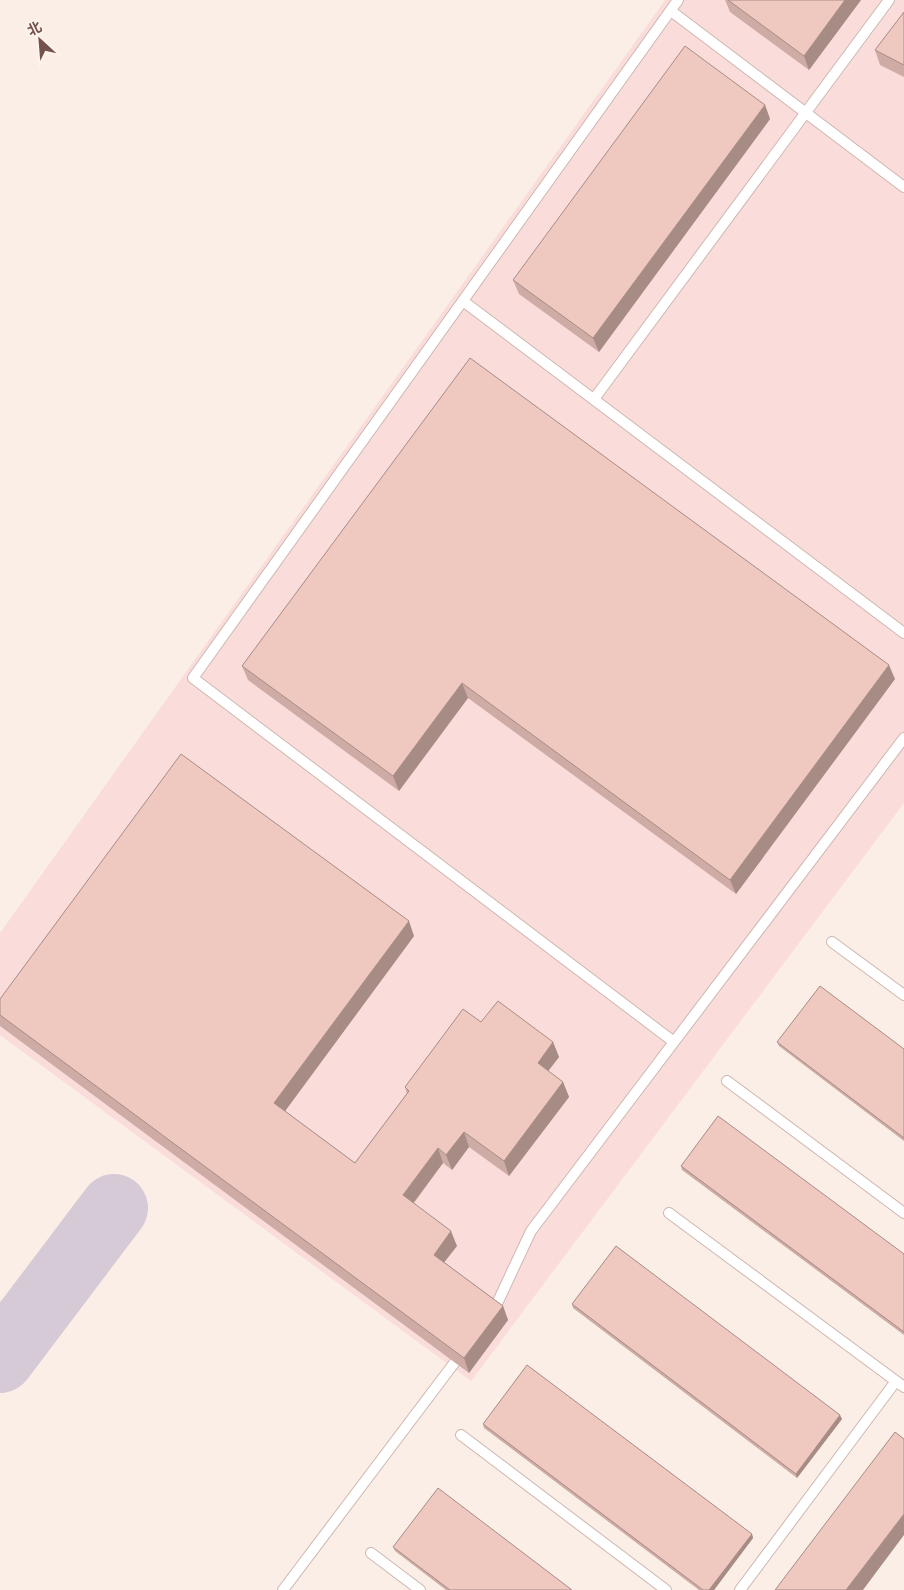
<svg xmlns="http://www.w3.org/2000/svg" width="904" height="1590" font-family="'IBM Plex Sans','Noto Sans SC',sans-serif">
<rect width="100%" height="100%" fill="#fbeee6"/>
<!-- commercial -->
<path fill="#fadddb" d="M665 0H904V803L471 1381 0 1035V933Z"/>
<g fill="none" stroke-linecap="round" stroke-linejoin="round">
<!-- taxiway -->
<path stroke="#d5cad5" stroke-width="68" d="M0 1359 114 1208"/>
<!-- service casing -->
<g stroke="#ceb7b0" stroke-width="12">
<path id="service" d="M671 11 904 187
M463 301 904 633
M594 399 889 0
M832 942 904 995
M674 1042 193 678 678 0
M727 1081 904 1213
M669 1213 904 1387
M494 1310 531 1231 904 738
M461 1435 666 1590
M371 1553 420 1590
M283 1590 455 1362
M740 1590 896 1381"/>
</g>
<!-- service -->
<use href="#service" stroke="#fff" stroke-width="10"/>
</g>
<!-- wall -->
<path fill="#ceaca5" d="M725 0H861L809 70 730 12Z
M904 12V77L880 65 875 50Z
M765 105 770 119 599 352 519 294 513 280Z
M242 666 895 679 736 894 468 698 399 791 248 680Z
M414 936 285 1111 355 1163 407 1094 405 1087 481 1022 553 1042 559 1057 548 1071 563 1082 569 1097 509 1176 469 1147 452 1170 443 1163 414 1203 457 1246 444 1262 503 1306 508 1320 469 1373 0 1026V999Z
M777 1042 904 1049V1141L779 1046Z
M681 1166 904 1254V1335L682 1170Z
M572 1304 842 1419 797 1478 573 1308Z
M483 1424 752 1534 753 1538 714 1590H699L484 1428Z
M393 1547 572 1590H446L395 1551Z"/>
<!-- shaded-wall -->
<path fill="#a78c86" d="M845 0H861L809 70 804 56Z
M765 105 770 119 599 352 593 338Z
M889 665 895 679 736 894 730 880Z
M462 683 468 698 399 791 393 776Z
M409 921 414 936 280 1118 274 1103Z
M553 1042 559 1057 543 1078 538 1063Z
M563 1082 569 1097 509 1176 504 1161Z
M464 1132 469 1147 452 1170 446 1155Z
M438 1148 443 1163 408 1210 403 1195Z
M451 1231 457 1246 439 1269 434 1255Z
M503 1306 508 1320 469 1373 464 1358Z
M840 1415 842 1419 797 1478 796 1474Z
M904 1514V1535L863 1590H846Z
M752 1534 753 1538 714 1590H709Z"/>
<!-- building -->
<path fill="#efc8c0" stroke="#a78c86" d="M728 0H845L804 56Z
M904 12V65L875 50Z
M685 46 765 105 593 338 513 280Z
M470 358 889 665 730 880 462 683 393 776 242 666Z
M181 754 409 921 274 1103 355 1163 409 1091 405 1087 463 1009 481 1022 498 1001 553 1042 538 1063 563 1082 504 1161 464 1132 446 1155 438 1148 403 1195 451 1231 434 1255 503 1306 464 1358 0 1015V999Z
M820 986 904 1049V1138L777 1042Z
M718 1116 904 1254V1332L681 1166Z
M616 1246 840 1415 796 1474 572 1304Z
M527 1365 752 1534 709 1590H703L483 1424Z
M895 1432 904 1439V1514L846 1590H775Z
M438 1488 572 1590H450L393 1547Z"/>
<!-- north arrow -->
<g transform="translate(40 40) rotate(334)" stroke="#fef3ec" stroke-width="4" paint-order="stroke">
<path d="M0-4L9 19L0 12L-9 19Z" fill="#73524c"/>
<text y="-8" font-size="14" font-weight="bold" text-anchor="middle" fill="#73524c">北</text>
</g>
</svg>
